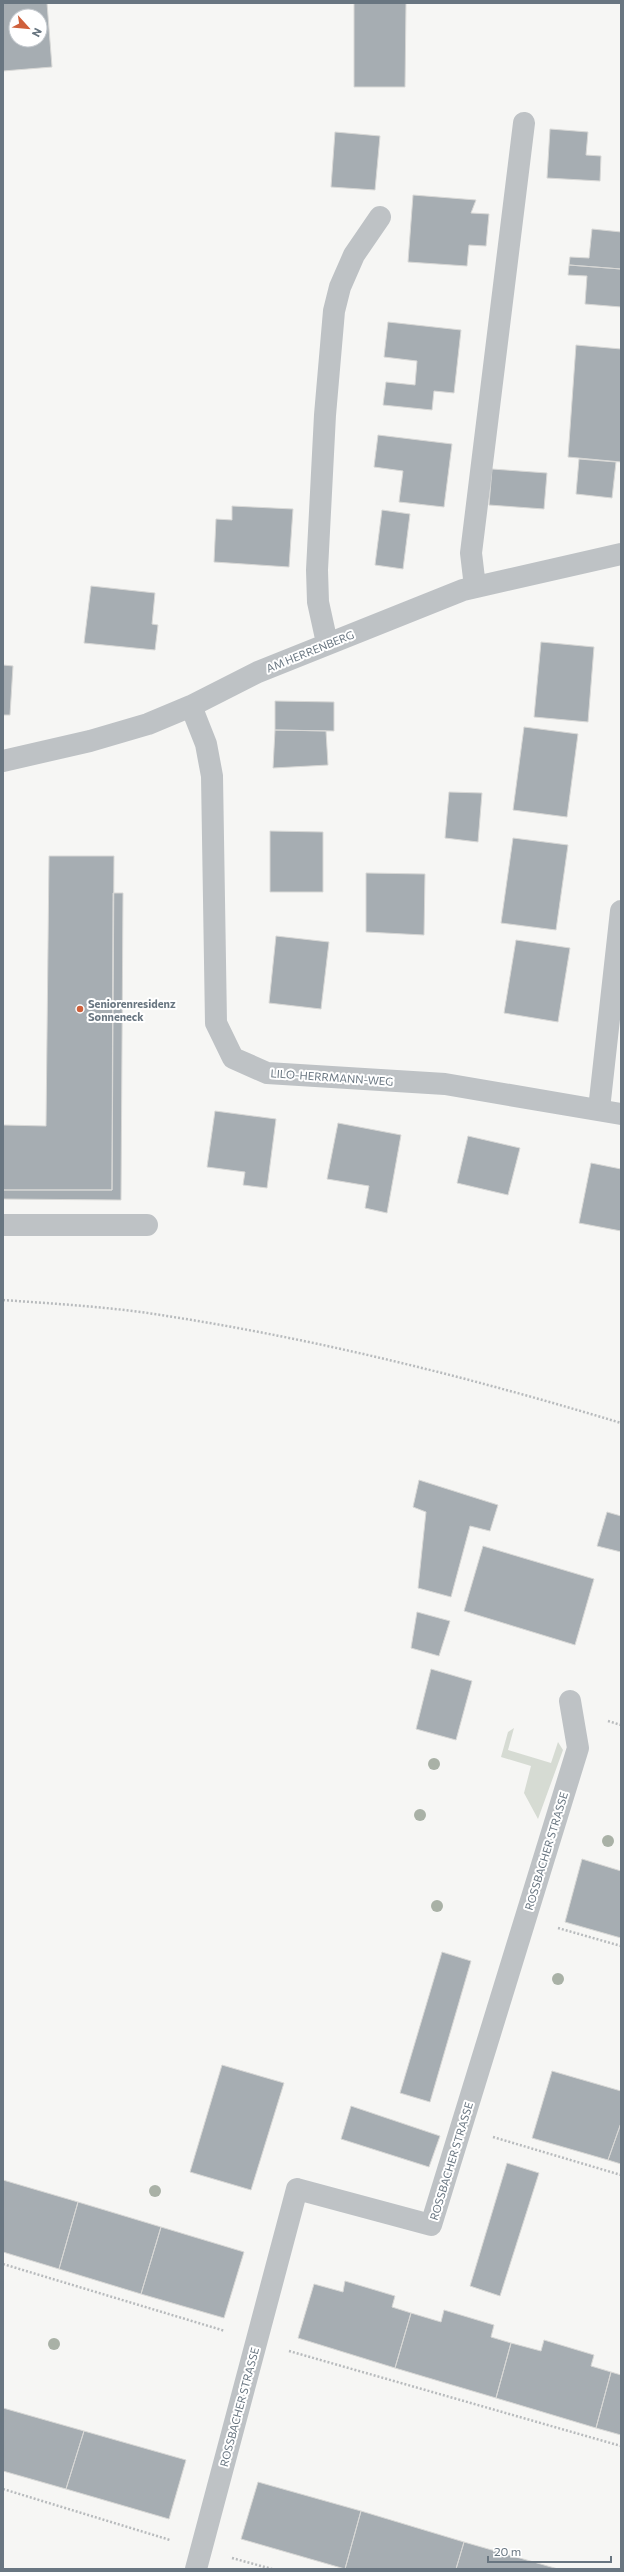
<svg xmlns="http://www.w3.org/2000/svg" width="624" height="2572" font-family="Commissioner,sans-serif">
<rect width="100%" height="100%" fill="#f6f6f4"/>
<!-- green -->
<path fill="#d6dbd3" d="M514 1728 508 1750 551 1763 558 1742 563 1750 538 1819 524 1793 531 1766 501 1757 508 1732Z"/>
<!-- building -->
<path fill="#a6adb2" stroke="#d8d8d6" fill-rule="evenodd" d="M3 3H47L52 67 3 71ZM16 16H40V40H16Z
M354 3H406L405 87H354Z
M550 129 588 132 586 155 601 156 600 181 547 178Z
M335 132 380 136 375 190 331 187Z
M413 195 476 200 471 213 489 214 486 246 469 245 467 266 408 262Z
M592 229 621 232V269L569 265 570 257 589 258Z
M569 265 621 269V307L585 304 587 276 568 275Z
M388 322 461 330 454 393 434 391 432 410 383 405 386 382 415 385 417 361 384 357Z
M576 345 621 349V462L568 457Z
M378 435 452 444 444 507 399 502 403 471 374 467Z
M579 459 616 462 612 498 576 494Z
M492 469 547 473 544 509 489 505Z
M232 506 293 509 289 567 214 562 216 519 232 520Z
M382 510 410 514 403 569 375 565Z
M91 586 155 593 152 624 158 625 155 650 84 643Z
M541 642 594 647 588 722 534 717Z
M3 665 13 666 10 715H3Z
M275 701 334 702V731L275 730Z
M524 727 578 734 567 817 513 810Z
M275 730 326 731 328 765 273 768Z
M449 792 482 793 478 842 445 838Z
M270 831 323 832V892H270Z
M513 838 568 845 556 930 501 923Z
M49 856H114L112 1190H3V1125L46 1126Z
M366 873 425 874 424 935 366 932Z
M113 893H123L121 1200 3 1199V1190H112Z
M276 936 329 942 321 1009 269 1003Z
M516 940 570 948 558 1022 504 1013Z
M215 1111 276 1119 267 1188 243 1185 245 1172 207 1167Z
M338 1123 401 1135 387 1213 365 1208 369 1186 327 1179Z
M468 1136 520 1148 508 1195 457 1183Z
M591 1163 621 1169V1231L579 1223Z
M419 1480 498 1505 490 1531 470 1526 451 1597 418 1588 426 1512 413 1507Z
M607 1512 621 1516V1552L597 1546Z
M483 1546 594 1579 575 1645 464 1611Z
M417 1612 450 1621 439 1656 411 1648Z
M431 1669 472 1681 456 1740 416 1729Z
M582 1859 621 1871V1938L565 1922Z
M442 1952 471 1961 430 2102 400 2093Z
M222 2065 284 2083 251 2190 190 2172Z
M552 2071 621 2091V2123L608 2160 532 2138Z
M351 2106 440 2136 429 2167 341 2139Z
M621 2123V2164L608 2160Z
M507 2163 539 2173 500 2296 470 2286Z
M3 2180 78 2202 59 2269 3 2252Z
M78 2202 161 2227 141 2294 59 2269Z
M161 2227 244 2252 224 2318 141 2294Z
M345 2281 395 2296 392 2307 411 2313 395 2368 298 2338 314 2284 343 2292Z
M444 2310 494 2325 491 2337 511 2343 496 2398 395 2368 411 2313 441 2322Z
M544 2340 594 2355 591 2366 611 2372 596 2428 496 2398 511 2343 541 2351Z
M611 2372 621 2375V2435L596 2428Z
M3 2408 84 2431 66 2489 3 2471Z
M84 2431 186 2460 169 2519 66 2489Z
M258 2482 361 2511 345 2569 241 2539Z
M361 2511 464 2542 456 2569H345Z
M464 2542 558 2569H456Z"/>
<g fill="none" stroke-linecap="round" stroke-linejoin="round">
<!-- path -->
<path stroke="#b8bbbd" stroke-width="2.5" stroke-dasharray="2 2" stroke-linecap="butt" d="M3 1300C58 1304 113 1307 167 1316 321 1340 472 1378 621 1423
M608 1721 621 1725
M558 1928 621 1946
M493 2137 621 2175
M3 2264 225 2331
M289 2351 621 2446
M3 2489 170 2540
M232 2558 272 2569"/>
<!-- minor -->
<path stroke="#bec2c5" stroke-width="22" d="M475 587 471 553 524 123
M327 643 318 602 317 570 325 415 334 311 340 287 354 255 380 217
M191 706 206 744 212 776 216 1023 233 1058 267 1073 445 1084 621 1114
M3 761 90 741 148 724 191 706 258 672 463 590 621 554
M599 1109 621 911
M3 1225H147
M196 2569 297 2189 431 2225 578 1748 570 1701"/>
</g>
<!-- trees -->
<g fill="#a9b1a6">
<circle cx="434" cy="1764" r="6"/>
<circle cx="420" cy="1815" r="6"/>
<circle cx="608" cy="1841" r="6"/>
<circle cx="437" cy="1906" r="6"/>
<circle cx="558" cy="1979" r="6"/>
<circle cx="155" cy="2191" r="6"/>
<circle cx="54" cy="2344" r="6"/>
</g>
<!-- markers -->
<circle fill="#cf603b" stroke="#fff" stroke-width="1.5" cx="80" cy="1009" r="4"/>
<g text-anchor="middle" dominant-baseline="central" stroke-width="4" stroke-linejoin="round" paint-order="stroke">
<!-- street labels -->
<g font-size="11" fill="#697681" stroke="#fff">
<text transform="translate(310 651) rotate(-22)">AM HERRENBERG</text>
<text transform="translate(332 1077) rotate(4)">LILO-HERRMANN-WEG</text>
<text transform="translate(546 1851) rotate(-73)">ROSSBACHER STRASSE</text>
<text transform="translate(451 2161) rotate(-73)">ROSSBACHER STRASSE</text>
<text transform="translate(239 2407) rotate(-75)">ROSSBACHER STRASSE</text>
</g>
<!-- poi labels -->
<g font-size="11" font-weight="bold" fill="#697681" stroke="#fff" text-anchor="start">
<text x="88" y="1003">Seniorenresidenz<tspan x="88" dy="13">Sonneneck</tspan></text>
</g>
</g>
<!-- border -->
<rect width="624" height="2572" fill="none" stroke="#697681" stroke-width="8"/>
<!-- north arrow -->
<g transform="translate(28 28) rotate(117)"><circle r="19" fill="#ffffff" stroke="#c3c8cd"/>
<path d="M0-3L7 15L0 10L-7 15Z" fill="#cf603b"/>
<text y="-6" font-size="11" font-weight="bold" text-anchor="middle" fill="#697681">N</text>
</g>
<!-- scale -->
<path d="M488 2556v6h123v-6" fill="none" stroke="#697681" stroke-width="2"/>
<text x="494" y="2556" font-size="12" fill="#697681" stroke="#ffffff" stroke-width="3" paint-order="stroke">20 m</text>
</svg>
